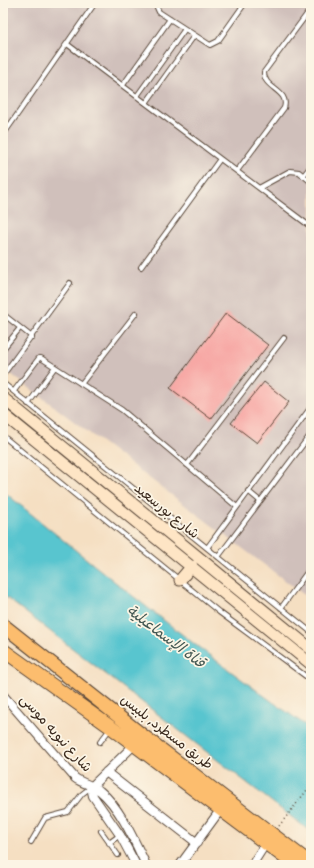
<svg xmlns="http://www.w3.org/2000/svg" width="314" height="868" font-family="Dekko,'Playpen Sans Arabic',sans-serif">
<rect width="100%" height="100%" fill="#fcf5e5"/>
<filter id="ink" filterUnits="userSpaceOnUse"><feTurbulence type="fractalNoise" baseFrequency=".025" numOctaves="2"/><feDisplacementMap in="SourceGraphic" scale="8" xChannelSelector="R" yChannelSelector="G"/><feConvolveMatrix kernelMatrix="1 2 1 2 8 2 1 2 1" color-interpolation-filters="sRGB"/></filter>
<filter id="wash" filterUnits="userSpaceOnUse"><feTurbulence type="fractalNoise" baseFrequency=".012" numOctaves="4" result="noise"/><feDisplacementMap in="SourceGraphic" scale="16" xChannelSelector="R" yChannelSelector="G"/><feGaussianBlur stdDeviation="0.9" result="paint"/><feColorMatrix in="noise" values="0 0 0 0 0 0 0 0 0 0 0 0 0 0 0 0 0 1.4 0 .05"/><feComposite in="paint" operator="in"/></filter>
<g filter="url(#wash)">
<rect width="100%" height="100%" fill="#f5dfc2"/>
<!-- industrial -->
<path fill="#d0c0bb" d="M3 3H311V600L3 368Z"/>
<!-- water -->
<path fill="#58c5cf" stroke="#4a7876" d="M3 491C103 573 204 655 311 729V832L3 595Z"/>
<g id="blocks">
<!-- building -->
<path fill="#f7a8a5" d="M226 313 268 345 211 419 170 388Z
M264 382 289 402 257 443 231 423Z"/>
</g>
</g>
<g filter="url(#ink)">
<use href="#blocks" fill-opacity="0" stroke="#574537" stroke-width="1"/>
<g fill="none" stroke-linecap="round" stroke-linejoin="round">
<!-- lane casing -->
<g stroke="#574537" stroke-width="6">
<path id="lane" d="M155 3 159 12 210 45 218 41 245 3
M67 44 311 227
M123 85 170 19
M137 96 185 29
M146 103 194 36
M3 135 95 3
M237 171 284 108C290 90 263 89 264 72L310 10
M303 176 311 166
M259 188 290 171 299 172 311 182
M141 267 220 159
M3 314 32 337
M3 349 20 328
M3 375 70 283
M3 383 311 632
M81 384 136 313
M14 391 39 358H41L122 410 237 507
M28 404 55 367
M3 436 219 612 311 680
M187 465 284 338
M248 491 260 501
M207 548 311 407
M218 557 311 434
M281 608 311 567
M100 742 110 729
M101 831 118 855
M31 842 45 818 68 812 82 794 91 787
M109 843 120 835"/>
</g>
<!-- street casing -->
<g stroke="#574537" stroke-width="10">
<path id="street" d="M3 695 75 778C83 784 93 785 100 791 120 807 135 842 146 865
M106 772 197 843
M91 787 93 796 120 835 136 865
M91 787 134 745
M180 865 221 809
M252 865 266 843"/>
</g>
<!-- secondary casing -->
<g stroke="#574537" stroke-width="13">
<path id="secondary" d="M3 398 311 649
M3 414 311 664
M180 580 192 566"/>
</g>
<!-- primary casing -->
<g stroke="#574537" stroke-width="15">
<path id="primary" d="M3 625 142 735 311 864
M3 650 112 728 295 865"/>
</g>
<!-- path -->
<path stroke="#574537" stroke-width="1.5" stroke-dasharray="1 3" stroke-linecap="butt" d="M279 826 311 785"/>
<!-- lane -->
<use href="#lane" stroke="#fff" stroke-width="4"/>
<!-- street -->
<use href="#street" stroke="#fff" stroke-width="8"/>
<!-- secondary -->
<use href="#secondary" stroke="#fee5c5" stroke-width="11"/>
<!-- primary -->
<use href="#primary" stroke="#fcbd6e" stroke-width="13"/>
</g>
</g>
<g text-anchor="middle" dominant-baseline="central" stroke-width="3.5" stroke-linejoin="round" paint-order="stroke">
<!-- street labels -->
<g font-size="14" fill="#3b2a1e" stroke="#fcf5e5">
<text transform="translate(166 512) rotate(39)">شارع بورسعيد</text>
<text transform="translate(166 733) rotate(38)">طريق مسطرد, بلبيس</text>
<text transform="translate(55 734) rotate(48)">شارع نبويه موسى</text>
</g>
<!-- water labels -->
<g font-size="15" font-style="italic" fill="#445853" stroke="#fcf5e5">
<text transform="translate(165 638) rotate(37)">قناة الإسماعيلية</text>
</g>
</g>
<!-- margin -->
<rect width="314" height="868" fill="none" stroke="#fcf5e5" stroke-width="16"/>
</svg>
